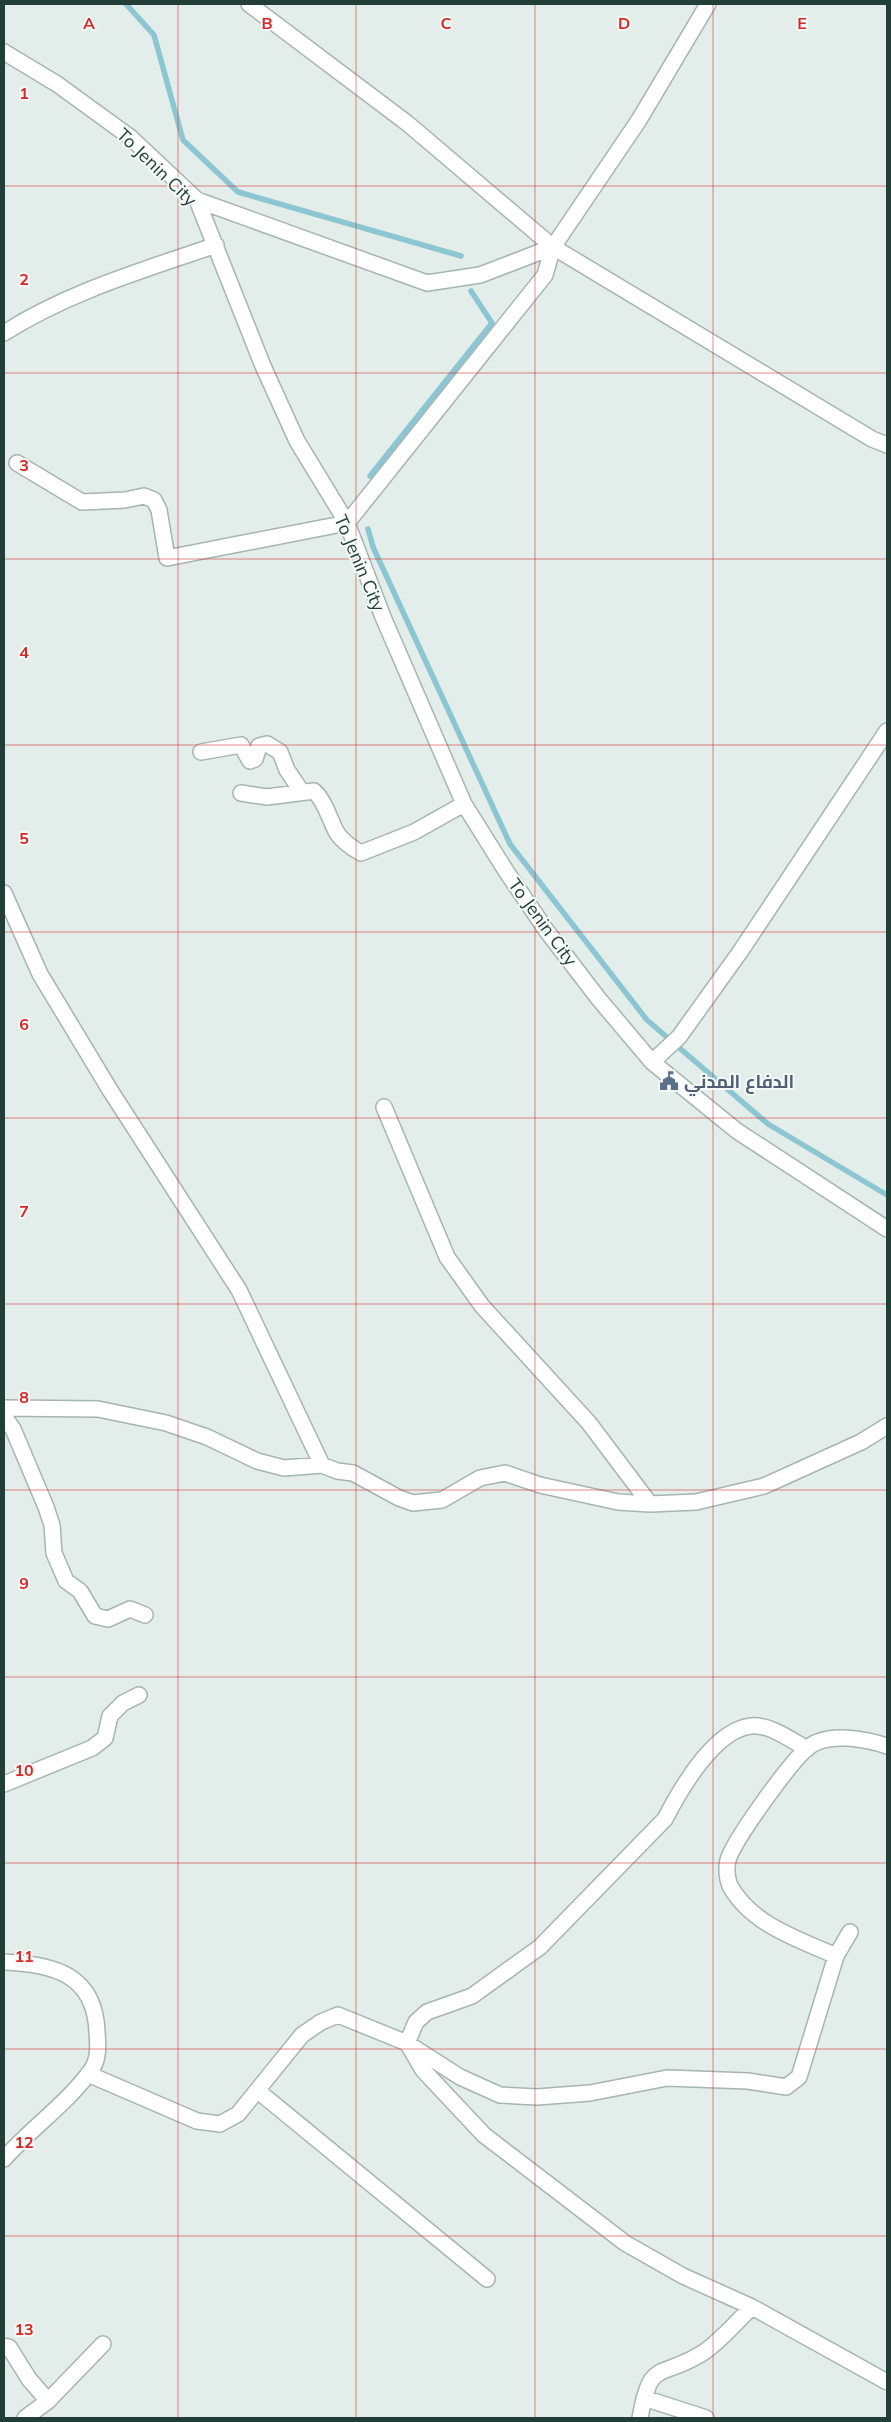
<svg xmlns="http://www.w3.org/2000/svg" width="891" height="2422" font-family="Mulish,Cairo,sans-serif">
<rect width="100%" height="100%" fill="#e3ede9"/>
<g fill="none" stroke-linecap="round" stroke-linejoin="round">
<!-- stream -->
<path stroke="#8bc6d2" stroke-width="5.5" d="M126 4 154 35 183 140 238 192 461 256
M370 476 492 323 471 291
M368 529 373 547 510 844 647 1020 768 1124 887 1195"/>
<!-- minor casing -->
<g stroke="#a5b5b0" stroke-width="18">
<path id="minor" d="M4 52 57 84 130 137 197 200 263 366 297 441 347 523 383 617 464 804 506 871 546 930 598 998 652 1062 737 1131 887 1229
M197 200 427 283 480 275 553 247 639 120 708 4
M4 333C68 292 144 270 216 245
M17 463 82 502 125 500 144 496 154 500 159 510 167 558 347 523 545 275 553 247
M201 752 241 745 250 761 255 759 259 746 267 744 280 752 287 770 302 792
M241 793 267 797 314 791C326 802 329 819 337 833 343 842 352 848 361 853L414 832 464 804
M4 893 40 974 110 1090 239 1290 322 1465
M652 1062 679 1037 740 952 887 731
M384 1107 447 1257 482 1306 589 1423 650 1504
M4 1408 98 1409 166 1423 207 1437 257 1461 284 1468 322 1465 337 1471 353 1473 399 1498 413 1503 442 1500 480 1478 505 1473 540 1485 618 1502 650 1504 696 1502 764 1486 861 1442 887 1426
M4 1416 13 1429 46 1507 52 1525 54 1553 66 1581 80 1591 95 1616 108 1619 130 1609 145 1615
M807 1749C791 1740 770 1724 751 1726 714 1730 680 1790 665 1819L540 1947 472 1996 427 2012 416 2022 407 2043 423 2070 484 2135 625 2243 683 2276 752 2307 887 2382
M4 1784 92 1748 105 1738 110 1716 123 1703 139 1695
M836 1956C798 1939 752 1925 730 1886 727 1879 726 1868 728 1860 734 1840 792 1759 810 1746 829 1732 866 1739 887 1746
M4 1962C53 1964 95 1974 97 2032 98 2045 99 2058 92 2069 68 2103 31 2128 4 2159
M88 2074 197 2121 220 2124 238 2114 302 2035 321 2022 338 2015 407 2043 460 2077 500 2095 537 2097 590 2093 667 2078 748 2081 786 2087 799 2077 836 1956 850 1932
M258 2091 487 2279
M4 2346 9 2347 29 2379 48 2401
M644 2398 706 2418
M25 2418 48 2401 103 2344
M640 2418C651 2358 658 2380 701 2354 719 2343 736 2322 752 2307"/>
</g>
<!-- tertiary casing -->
<g stroke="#a5b5b0" stroke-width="18">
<path id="tertiary" d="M249 4 407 123 553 247 872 439 887 445"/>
</g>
<!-- minor -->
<use href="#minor" stroke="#fff" stroke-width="15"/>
<!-- tertiary -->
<use href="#tertiary" stroke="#fff" stroke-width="15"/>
</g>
<!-- grid -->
<path fill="none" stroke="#d62828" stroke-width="1" stroke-opacity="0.55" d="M178 4V2418M356 4V2418M535 4V2418M713 4V2418M4 186H887M4 373H887M4 559H887M4 745H887M4 932H887M4 1118H887M4 1304H887M4 1490H887M4 1677H887M4 1863H887M4 2049H887M4 2236H887"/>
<!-- icons -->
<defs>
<g id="civic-bare" transform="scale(1.5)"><path d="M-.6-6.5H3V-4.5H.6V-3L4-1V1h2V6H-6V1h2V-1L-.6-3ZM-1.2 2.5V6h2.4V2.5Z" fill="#5c6f8a" stroke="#f4f9f7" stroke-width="2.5" paint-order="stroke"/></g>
</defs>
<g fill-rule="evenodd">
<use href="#civic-bare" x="669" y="1081"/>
</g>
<g text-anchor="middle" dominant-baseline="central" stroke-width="4" stroke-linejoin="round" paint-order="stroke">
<!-- street labels -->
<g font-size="18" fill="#223f37" stroke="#f4f9f7">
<text transform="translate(157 167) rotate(44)">To Jenin City</text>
<text transform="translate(360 563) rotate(67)">To Jenin City</text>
<text transform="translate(543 922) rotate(54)">To Jenin City</text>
</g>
<!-- service labels -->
<g font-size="18" font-weight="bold" fill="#4e5e75" stroke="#f4f9f7" text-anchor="start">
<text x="684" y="1081">الدفاع المدني</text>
</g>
</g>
<g font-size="16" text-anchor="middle" font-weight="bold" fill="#d62828" stroke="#f4f9f7" stroke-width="4" stroke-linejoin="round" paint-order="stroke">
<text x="89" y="29">A</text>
<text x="267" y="29">B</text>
<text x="446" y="29">C</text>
<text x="624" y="29">D</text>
<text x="802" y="29">E</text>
<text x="24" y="99">1</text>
<text x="24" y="285">2</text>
<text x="24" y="471">3</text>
<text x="24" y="658">4</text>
<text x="24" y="844">5</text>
<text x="24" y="1030">6</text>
<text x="24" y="1217">7</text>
<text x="24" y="1403">8</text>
<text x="24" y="1589">9</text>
<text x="24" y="1776">10</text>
<text x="24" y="1962">11</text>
<text x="24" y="2148">12</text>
<text x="24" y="2335">13</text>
</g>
<!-- border -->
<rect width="891" height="2422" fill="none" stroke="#223f37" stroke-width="10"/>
</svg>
